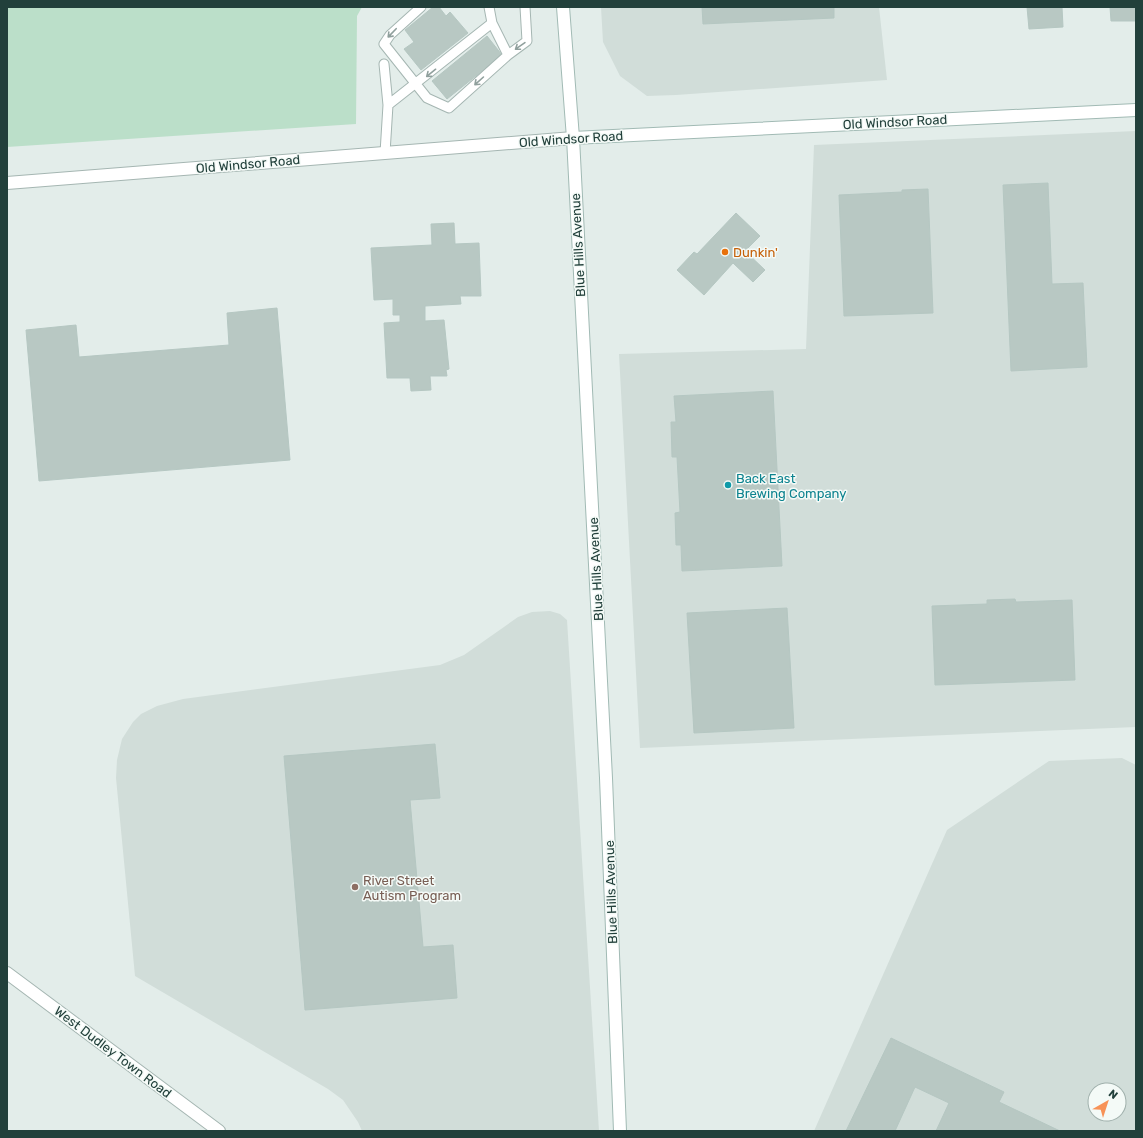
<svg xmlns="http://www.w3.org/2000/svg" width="1143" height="1138" font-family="Rubik,sans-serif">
<rect width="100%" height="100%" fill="#e3edea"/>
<!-- built -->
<path fill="#d1ddd9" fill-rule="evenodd" d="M601 7H879L887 80 676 95 647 96 620 76 603 42Z
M1136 131V727L640 748 619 354 806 349 814 145Z
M550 611 560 614 567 620 599 1131H362L358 1122 343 1100 328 1089 135 976 116 778 117 760 122 739 133 722 141 714 157 706 183 699 440 665 464 655 518 617 532 612Z
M1122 758 1136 765V1131H814L947 830 1049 761ZM1095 1090H1119V1114H1095Z"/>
<!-- green -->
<path fill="#bbdfc9" d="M7 7H362L357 16 356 124 7 147Z"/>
<!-- building -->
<path fill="#b8c8c3" stroke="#b5c7c2" d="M433 7H439L446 16 450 12 468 33 421 70 404 49 414 42 405 30Z
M702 7H834V18L703 24Z
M1027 7H1062L1063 27 1029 29Z
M1110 7H1136V21H1111Z
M487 36 502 55 447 99 432 81Z
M1048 183 1052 284 1083 283 1087 367 1011 371 1003 185Z
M928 189 933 313 844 316 839 195 902 192V190Z
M736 213 760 236 745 251 765 270 753 282 733 263 704 295 677 270 694 252 697 254Z
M454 223 455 244 479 243 481 296H460L461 304 425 306V321L444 320 449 369 446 370 447 376H430L431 390 411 391 410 378H387L384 323 400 322V315H393V299L374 300 371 248 432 245 431 224Z
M277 308 290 460 39 481 26 330 76 325 79 357 229 345 227 313Z
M773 391 782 566 682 571 681 545H676L675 513 680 512 677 457H672L671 422H676L674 396Z
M1015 599 1016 602 1072 600 1075 680 935 685 932 606 987 604V600Z
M787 608 794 728 694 733 687 613Z
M435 744 440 798 410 800 423 947 453 945 457 998 305 1010 284 756Z
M891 1038 1004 1092 999 1102 1060 1131H936L949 1103 915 1087 895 1131H846Z"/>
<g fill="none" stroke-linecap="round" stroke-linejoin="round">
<!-- service casing -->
<g stroke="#a5b6b2" stroke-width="11">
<path id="service" d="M421 7 390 35 384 44 427 98 449 108 508 55 527 41 525 7
M492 23 508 55
M384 64 388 105 385 153
M388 105 492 23 489 7"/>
</g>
<!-- tertiary casing -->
<g stroke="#a5b6b2" stroke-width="14">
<path id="tertiary" d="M7 183 573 138
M7 973 219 1131"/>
</g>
<!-- secondary casing -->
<g stroke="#a1bab4" stroke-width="14">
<path id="secondary" d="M563 7 573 138 606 778 620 1131
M573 138 1136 110"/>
</g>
<!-- service -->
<use href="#service" stroke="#fff" stroke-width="9"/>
<!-- tertiary -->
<use href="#tertiary" stroke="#fff" stroke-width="12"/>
<!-- secondary -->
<use href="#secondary" stroke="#fff" stroke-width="12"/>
</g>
<!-- one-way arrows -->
<defs><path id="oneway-shaft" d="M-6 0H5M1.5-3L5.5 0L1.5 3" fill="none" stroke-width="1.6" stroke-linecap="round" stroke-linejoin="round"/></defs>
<g stroke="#90a09d">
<use href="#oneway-shaft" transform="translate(392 33) rotate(134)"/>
<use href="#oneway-shaft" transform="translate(520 46) rotate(145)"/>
<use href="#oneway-shaft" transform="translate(431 73) rotate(141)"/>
<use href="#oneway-shaft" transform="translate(479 81) rotate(138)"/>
</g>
<!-- markers -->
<circle fill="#e8710a" stroke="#f4faf7" stroke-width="1.5" cx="725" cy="252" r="4"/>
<circle fill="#0f9aa8" stroke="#f4faf7" stroke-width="1.5" cx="728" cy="485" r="4"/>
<circle fill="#8d6e63" stroke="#f4faf7" stroke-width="1.5" cx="355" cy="887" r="4"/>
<g text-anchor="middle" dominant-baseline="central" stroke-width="3" stroke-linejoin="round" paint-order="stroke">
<!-- street labels -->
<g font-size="13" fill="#22403b" stroke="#f4faf7">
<text transform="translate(895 122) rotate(-3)">Old Windsor Road</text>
<text transform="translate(571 139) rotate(-4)">Old Windsor Road</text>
<text transform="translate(248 164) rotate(-5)">Old Windsor Road</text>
<text transform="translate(578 245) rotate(-93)">Blue Hills Avenue</text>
<text transform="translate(596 569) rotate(-93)">Blue Hills Avenue</text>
<text transform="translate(611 892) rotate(-92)">Blue Hills Avenue</text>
<text transform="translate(113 1052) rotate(37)">West Dudley Town Road</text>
</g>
<!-- food labels -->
<g font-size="13" fill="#c56008" stroke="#f4faf7" text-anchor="start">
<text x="733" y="252">Dunkin'</text>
</g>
<!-- culture labels -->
<g font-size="13" fill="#0d838f" stroke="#f4faf7" text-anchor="start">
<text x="736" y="478">Back East<tspan x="736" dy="15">Brewing Company</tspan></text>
</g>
<!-- education labels -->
<g font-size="13" fill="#785e54" stroke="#f4faf7" text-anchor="start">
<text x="363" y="880">River Street<tspan x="363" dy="15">Autism Program</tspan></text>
</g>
</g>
<!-- border -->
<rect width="1143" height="1138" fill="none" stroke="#22403b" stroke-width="16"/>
<!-- north arrow -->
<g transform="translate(1107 1102) rotate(39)"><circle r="19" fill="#f4faf7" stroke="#a0b0ac"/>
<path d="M0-3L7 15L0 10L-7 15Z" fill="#f79257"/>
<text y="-6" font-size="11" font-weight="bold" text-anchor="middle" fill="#22403b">N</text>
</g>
</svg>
